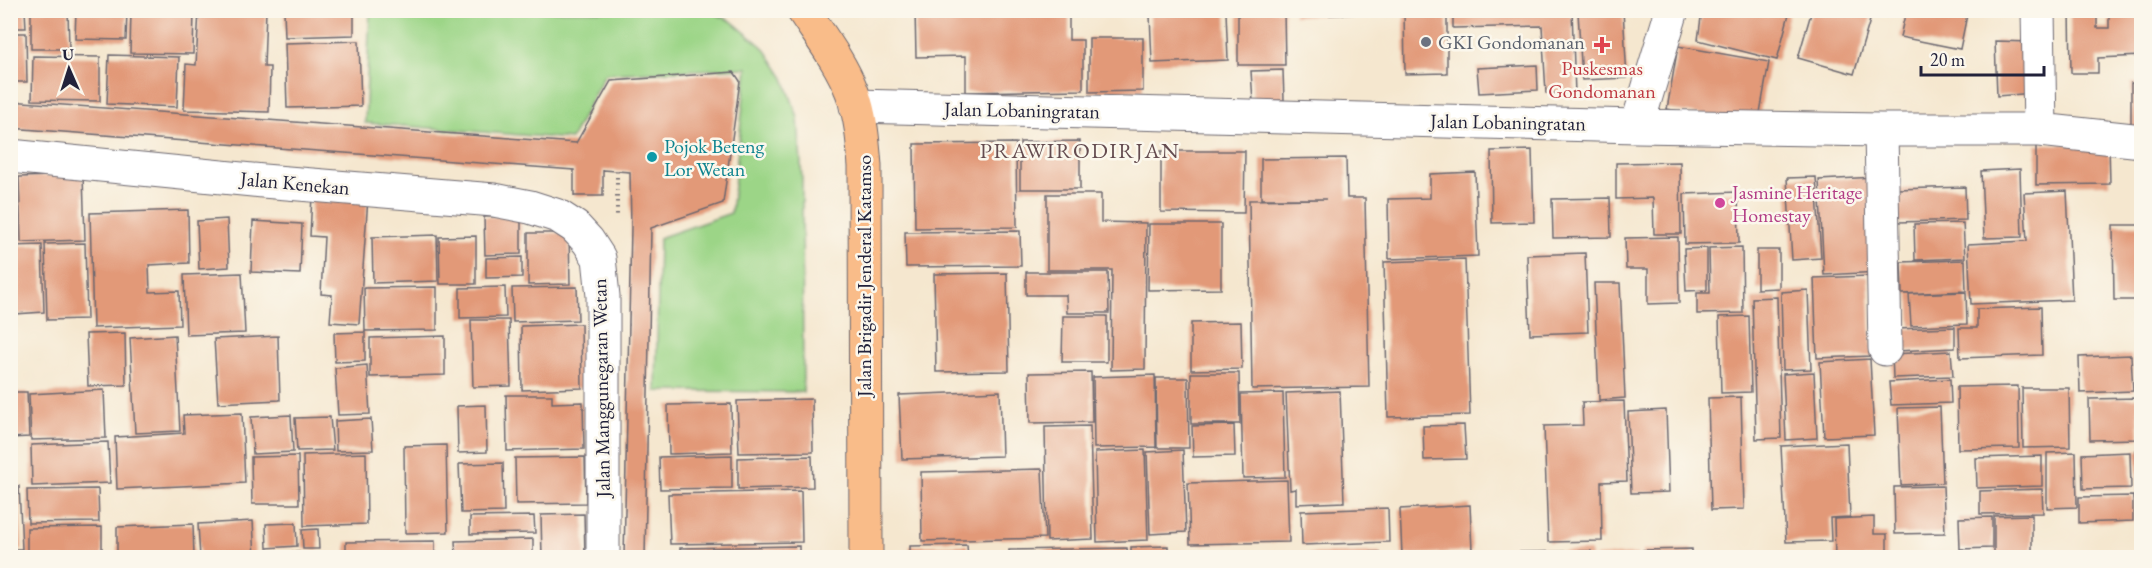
<svg xmlns="http://www.w3.org/2000/svg" width="2152" height="568" font-family="'EB Garamond',serif">
<rect width="100%" height="100%" fill="#fbf7ec"/>
<filter id="ink" filterUnits="userSpaceOnUse"><feTurbulence type="fractalNoise" baseFrequency=".0167" numOctaves="2"/><feDisplacementMap in="SourceGraphic" scale="12" xChannelSelector="R" yChannelSelector="G"/><feConvolveMatrix kernelMatrix="1 2 1 2 8 2 1 2 1" color-interpolation-filters="sRGB"/></filter>
<filter id="wash" filterUnits="userSpaceOnUse"><feTurbulence type="fractalNoise" baseFrequency=".008" numOctaves="4" result="noise"/><feDisplacementMap in="SourceGraphic" scale="24" xChannelSelector="R" yChannelSelector="G"/><feGaussianBlur stdDeviation="1.35" result="paint"/><feColorMatrix in="noise" values="0 0 0 0 0 0 0 0 0 0 0 0 0 0 0 0 0 1.4 0 .05"/><feComposite in="paint" operator="in"/></filter>
<g filter="url(#wash)">
<rect width="100%" height="100%" fill="#f5e7cf"/>
<!-- green -->
<path fill="#9cd587" stroke="#5f7c61" stroke-width="1.5" d="M709 11 731 21 765 49 784 78 798 118 802 180 803 392 656 391 659 238 731 213 747 68 605 74 571 139 365 123 370 11Z"/>
<g id="blocks">
<!-- building -->
<path fill="#e29978" d="M10 10H25L26 28H10Z
M31 10H68L69 49H31Z
M76 10H127L126 40 75 39Z
M131 10H194L193 54 130 53Z
M199 10H266L264 67H270L269 112 184 110 186 64 196 65Z
M284 10H354V35L285 37Z
M915 10H1069V40H1083V90L966 92V56L916 57Z
M1238 10H1284L1285 65H1238Z
M1294 10H1400V13L1294 16Z
M1404 10H1447V73L1405 74Z
M1453 10H1572L1575 94 1546 93 1542 26 1453 28Z
M1623 10 1627 78 1582 80 1578 12Z
M1702 10H1790L1777 60 1698 40Z
M1812 10H1873L1854 74 1798 58Z
M1906 10H1968L1960 49 1900 37Z
M2070 10H2097V28H2109V10H2142V56L2098 58V73H2071Z
M1226 12 1228 60 1152 63 1150 15Z
M10 33H26L27 82H10Z
M1089 38H1143V91L1089 92Z
M359 41 361 106 287 108 285 43Z
M1995 41 2032 42 2034 93 1997 96Z
M1678 46 1769 62 1758 124 1667 109Z
M109 55 179 57 177 107 107 104Z
M33 56 100 57V101L32 100Z
M1537 65 1538 90 1479 93 1477 68Z
M1283 70 1284 100 1253 102 1251 71Z
M734 72 740 81 723 203 651 228 645 558H624L631 227 630 172 603 170V196H574V170L10 128V101L576 143 611 81Z
M2131 83H2142V136H2131Z
M1080 141V189H1020V142Z
M1016 143 1017 227 915 228 914 144Z
M2036 144H2109L2110 184 2036 185Z
M1532 150 1534 222 1492 223 1491 151Z
M1161 151H1245L1244 213 1161 212Z
M1346 158 1347 198H1365L1369 387 1252 389 1249 200 1326 199H1261V159Z
M1680 162 1681 234H1654L1653 198 1616 199V163Z
M2020 169 2022 237 1984 238 1981 171Z
M1475 172 1478 256 1389 259 1388 199 1430 198V174Z
M83 175 85 240 21 242 19 177Z
M1816 177 1821 258 1792 260 1787 178Z
M1875 177 1880 272 1824 275 1819 180Z
M1965 187 1966 220 1899 222 1897 189Z
M2067 191 2072 300 1971 304 1968 244 2027 241 2024 193Z
M1738 192 1739 243 1685 244 1684 194Z
M1047 194H1101V222L1146 223 1145 369 1111 370 1112 270H1047Z
M312 195 368 198 359 324 330 322 332 295 321 294 324 237 310 236Z
M1610 198 1611 237 1553 238 1552 199Z
M10 200H16L18 242H10Z
M188 210 189 263 149 265 150 292 179 291 180 325 93 328 90 213Z
M521 216V254L485 255 484 217Z
M227 219 229 267 199 269 197 221Z
M253 221 302 224 300 274 251 272Z
M1963 223 1965 258 1915 260 1914 224Z
M1149 224H1221V289L1148 290Z
M2113 225H2142V300H2114Z
M1020 231 1021 266 906 267 905 232Z
M528 233H569L570 284 528 285Z
M437 235 438 281 373 283 372 237Z
M476 236V284H440L439 237Z
M1678 237 1679 303 1648 304V269H1626L1625 238Z
M85 243 87 319 47 320 45 244Z
M42 245 44 312 15 314 14 319H10V246Z
M1742 247 1743 313 1697 314V293H1710L1709 248Z
M1707 248V290L1686 291 1684 249Z
M1757 250H1779V288L1757 289Z
M1585 253 1588 332 1530 334 1527 255Z
M522 257V277L486 278V258Z
M1465 259 1470 415 1388 417 1384 262Z
M1965 260 1966 291 1902 294 1901 262Z
M1026 272H1108L1109 313H1067L1066 295H1026Z
M242 273 245 333 186 335 184 275Z
M1007 273 1009 371 936 372 934 274Z
M1868 276 1872 356 1817 358 1814 278Z
M1594 283H1620L1625 398 1599 400Z
M437 287V330L365 331 364 288Z
M505 287 506 317 460 318V288Z
M577 287 578 320 513 322 512 288Z
M1808 290 1811 369 1783 370 1781 292Z
M1966 292 1967 324 1911 326 1909 294Z
M1777 297 1781 438 1756 439 1752 298Z
M2041 307 2042 355 1960 358 1959 328H1977V309Z
M1063 316H1107V362H1062Z
M1749 316 1751 392 1721 393 1719 317Z
M471 320H509L511 386 473 387Z
M1241 322 1242 369 1191 370V323Z
M581 324 582 388 522 390 521 326Z
M2138 324H2142V360H2140Z
M1955 327V348L1897 351 1895 329Z
M365 332V361L335 362 334 333Z
M125 333 126 385 88 386 86 334Z
M175 335 180 431 135 433 130 338Z
M278 336 280 400 218 403 214 339Z
M445 336V375L370 377V338Z
M1951 351 1953 376 1893 378 1892 354Z
M2131 355 2133 391 2080 393 2079 357Z
M1870 359 1874 435 1824 437 1820 362Z
M367 365 370 414 338 415 335 368Z
M10 372H12L14 392H27L29 437 10 438Z
M1091 372 1092 422 1030 423 1029 373Z
M1814 372 1817 438 1786 440 1783 374Z
M1191 373H1239L1240 424H1191Z
M1155 375 1156 447 1094 448 1093 377Z
M1156 378H1188L1189 448H1157Z
M1950 379 1951 403 1891 405 1889 382Z
M2018 386 2019 448 1958 449 1957 387Z
M2022 388H2069L2070 447 2023 448Z
M104 390 106 438 31 440 29 394Z
M1000 391 1002 456 902 459 899 395Z
M1340 391 1344 502 1296 504V489L1290 490 1286 393Z
M1283 393 1285 477 1243 478 1241 394Z
M506 395H552V403L583 402 584 449 507 451Z
M1741 397 1744 509 1711 510 1708 398Z
M2138 398 2139 439 2090 440 2089 399Z
M812 399 813 452 739 453 737 401Z
M1624 401 1627 481 1601 482 1602 541 1548 542 1544 426 1583 425 1582 402Z
M731 404 732 452 669 454 668 405Z
M486 405 487 452 458 453 457 406Z
M1940 407 1943 483 1901 485 1898 408Z
M1666 410 1669 492 1631 493 1628 412Z
M242 413 245 483 117 489 115 437 184 433 183 415Z
M291 415 293 452 253 454 251 417Z
M330 417 333 450 297 451 295 418Z
M371 419 373 450 336 451 335 421Z
M1234 425 1235 456 1193 457 1192 426Z
M1464 425 1466 459 1424 460 1423 426Z
M1090 426 1093 539 1047 541 1045 427Z
M108 442 110 483 32 486 31 445Z
M1847 443 1850 517 1830 518 1831 541 1786 542 1781 446Z
M446 445 448 532 405 533 404 446Z
M1145 450 1148 540 1097 542 1095 452Z
M1183 450 1186 532 1150 534 1147 452Z
M2136 450H2142V520H2139Z
M2076 452 2077 507 2047 508V453Z
M2130 452 2131 488 2083 489 2082 454Z
M366 453 367 524 304 526 303 455Z
M732 455V488L660 489 659 457Z
M298 456 299 504H252L251 457Z
M812 456 813 487 738 489V458Z
M2042 456V486L1977 488 1976 458Z
M585 457 586 503 516 504 515 458Z
M503 463 504 512 461 513 459 464Z
M1042 469 1045 538 922 541 921 472Z
M1287 480 1289 542 1190 544 1188 483Z
M19 486 22 549H10V487Z
M1943 486 1945 533 1895 534 1894 487Z
M98 489 99 522 28 523 27 490Z
M2042 489 2043 513 1980 514V491Z
M801 491 802 542 670 544 668 494Z
M2133 496V521L2079 523V497Z
M1470 505 1472 551 1402 555 1400 509Z
M1388 508 1389 542 1302 545 1301 511Z
M584 514 585 557 542 558 541 515Z
M2032 515V554L1994 556V516Z
M534 516 535 533 470 534V517Z
M1874 517V534H1887V558H1835L1834 519Z
M1992 517V548L1960 549 1959 518Z
M253 521 255 558H200L198 524Z
M296 523 297 546 267 548 266 524Z
M193 524 194 558H117V527Z
M102 527V558H27V528Z
M318 529 319 549H303L302 530Z
M533 539V558H456L455 541Z
M435 541V558H346V542Z
M967 545 968 558H910V546Z
M799 546V558H680V548Z
M1168 546V558H1131V547Z
M1127 548 1128 558H1009V550Z
M1692 549V558H1643V550Z
M1591 551V558H1521L1520 552Z
M299 552V558H261V554Z
M1380 552V558H1271V555Z
M1637 554V558H1596V556Z"/>
</g>
</g>
<g filter="url(#ink)">
<use href="#blocks" fill-opacity="0" stroke="#6c676f" stroke-width="1.5"/>
<g fill="none" stroke-linecap="round" stroke-linejoin="round">
<!-- minor casing -->
<g stroke="#6c676f" stroke-width="35">
<path id="minor" d="M2038 10 2040 130
M856 106 1637 126 1881 130H2040L2142 141
M1637 126 1672 10
M1881 130 1885 349
M10 156 263 181 494 200 530 207 558 216 575 227 588 241 599 258 603 296V558"/>
</g>
<!-- primary casing -->
<g stroke="#6c676f" stroke-width="35">
<path id="primary" d="M803 10C820 36 841 63 852 92 861 116 863 141 865 166L866 558"/>
</g>
<!-- path -->
<path stroke="#6c676f" stroke-width="4" stroke-dasharray="1.5 4.5" stroke-linecap="butt" d="M617 171V216"/>
<!-- minor -->
<use href="#minor" stroke="#fff" stroke-width="33"/>
<!-- primary -->
<use href="#primary" stroke="#f9bc89" stroke-width="33"/>
</g>
</g>
<!-- markers -->
<circle fill="#6b7280" stroke="#fbf7ec" stroke-width="2" cx="1426" cy="42" r="6"/>
<path fill="#e0444e" stroke="#fbf7ec" stroke-width="2" d="M1599 36h6v6h6v6h-6v6h-6v-6h-6v-6h6z"/>
<circle fill="#0f9aa8" stroke="#fbf7ec" stroke-width="2" cx="652" cy="157" r="6"/>
<circle fill="#d1479c" stroke="#fbf7ec" stroke-width="2" cx="1720" cy="203" r="6"/>
<g text-anchor="middle" dominant-baseline="central" stroke-width="5" stroke-linejoin="round" paint-order="stroke">
<!-- worship labels -->
<g font-size="20" fill="#5b616d" stroke="#fbf7ec" text-anchor="start">
<text x="1438" y="42">GKI Gondomanan</text>
</g>
<!-- health labels -->
<g font-size="20" fill="#be3a42" stroke="#fbf7ec">
<text x="1602" y="68">Puskesmas<tspan x="1602" dy="23">Gondomanan</tspan></text>
</g>
<!-- street labels -->
<g font-size="20" fill="#22223b" stroke="#fbf7ec">
<text transform="translate(1022 110) rotate(1)">Jalan Lobaningratan</text>
<text transform="translate(1508 122) rotate(1)">Jalan Lobaningratan</text>
<text transform="translate(295 183) rotate(5)">Jalan Kenekan</text>
<text transform="translate(864 276) rotate(-90)">Jalan Brigadir Jenderal Katamso</text>
<text transform="translate(601 388) rotate(-91)">Jalan Manggunegaran Wetan</text>
</g>
<!-- culture labels -->
<g font-size="20" fill="#0d838f" stroke="#fbf7ec" text-anchor="start">
<text x="664" y="146">Pojok Beteng<tspan x="664" dy="23">Lor Wetan</tspan></text>
</g>
<!-- hotel labels -->
<g font-size="20" fill="#b23c85" stroke="#fbf7ec" text-anchor="start">
<text x="1732" y="192">Jasmine Heritage<tspan x="1732" dy="23">Homestay</tspan></text>
</g>
<!-- quarter labels -->
<g font-size="22" letter-spacing="1.5" fill="#654c50" stroke="#fbf7ec">
<text x="1080" y="150">PRAWIRODIRJAN</text>
</g>
</g>
<!-- margin -->
<rect width="2152" height="568" fill="none" stroke="#fbf7ec" stroke-width="36"/>
<!-- north arrow -->
<g transform="translate(69 69) rotate(357)" stroke="#fbf7ec" stroke-width="4.5" paint-order="stroke">
<path d="M0-4.5L10 22L0 15L-10 22Z" fill="#22223b"/>
<text y="-9" font-size="16" font-weight="bold" text-anchor="middle" fill="#22223b">U</text>
</g>
<!-- scale -->
<path d="M1921 66v9h123v-9" fill="none" stroke="#22223b" stroke-width="3"/>
<text x="1930" y="66" font-size="18" fill="#22223b" stroke="#fbf7ec" stroke-width="4.5" paint-order="stroke">20 m</text>
</svg>
